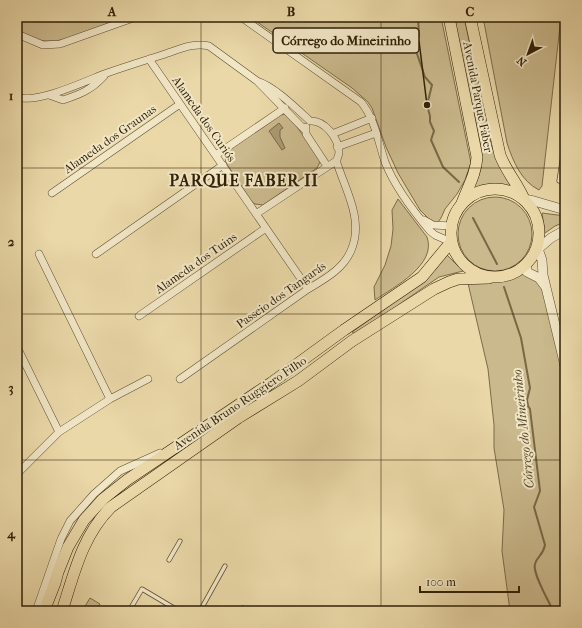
<svg xmlns="http://www.w3.org/2000/svg" width="582" height="628" font-family="'IM FELL French Canon',serif">
<rect width="100%" height="100%" fill="#ead8a8"/>
<filter id="stains"><feTurbulence type="fractalNoise" baseFrequency=".005" numOctaves="4"/><feColorMatrix values="0 0 0 0 .2 0 0 0 0 .09 0 0 0 0 .02 0 0 0 .5 -.17"/></filter>
<radialGradient id="worn" r=".72"><stop offset=".6" stop-color="#630" stop-opacity="0"/><stop offset="1" stop-color="#630" stop-opacity=".3"/></radialGradient>
<!-- green -->
<path fill="#cab98c" stroke="#7c6c49" d="M17 17H123C102 25 68 43 46 41 36 41 26 35 17 30Z
M250 17H441L471 163 465 180 457 194 445 209 441 218 438 222H435L429 219 420 210 398 173 386 147 372 108 368 102 352 88Z
M454 17H464L491 144 499 165 512 186 511 188C498 184 485 182 473 189 481 172 483 166 481 148Z
M483 17H561L542 186 539 190C521 181 513 161 507 143Z
M286 114 289 116 321 160 317 168 263 205 255 204 252 202 226 163 225 157 229 150 280 115Z
M458 234a37 37 0 1 1 74 0a37 37 0 1 1-74 0Z
M398 199 427 237C437 265 394 287 375 300L374 287 385 265 391 246 393 229 392 210Z
M542 213 565 216V222L555 226 545 233Z
M446 254 463 271 439 277 356 334 352 332 426 279 435 270Z
M526 265 539 278 565 366V611H510L502 551 504 510 494 448V425L488 369 467 279C490 278 507 278 526 265Z
M90 598 100 604 96 611H82Z"/>
<!-- water -->
<path fill="#aa9971" stroke="#796846" d="M279 123 283 128 280 130V137L285 148 282 150 269 131Z"/>
<g fill="none" stroke-linecap="round" stroke-linejoin="round">
<!-- stream -->
<path stroke="#796846" stroke-width="2" d="M418 17 419 36 415 48 425 77 432 85 427 105 430 116V122L434 131 431 140 443 167 459 182
M473 218 497 264
M504 287 521 338 530 388 527 400 528 406 530 409 540 491 534 507 545 545C543 556 537 556 535 564 532 573 549 601 553 611"/>
<!-- service casing -->
<g stroke="#5e4d2e" stroke-width="5">
<path id="service" d="M565 142 559 181 565 182
M169 560 180 541
M129 611 142 589 179 611
M200 611 225 566
M241 611 243 608 247 611"/>
</g>
<!-- minor casing -->
<g stroke="#5e4d2e" stroke-width="8">
<path id="minor" d="M241 17 361 102C375 119 378 141 385 162 394 185 414 212 430 231L435 235 451 242
M17 34 43 45 60 44 136 17
M149 59 308 289
M49 95 63 100C81 94 91 90 104 76
M17 97C37 104 84 82 104 74 124 67 143 61 162 55 178 50 193 42 209 46L257 81 305 130
M306 127V134L327 166
M332 134 372 118
M337 147 376 133
M216 155 285 108
M52 193 180 104
M256 214 336 161
M424 220 433 225 451 226
M39 254 110 399
M96 254 223 165
M139 316 266 228
M17 347 59 432
M180 379 308 289C325 279 345 268 352 248 363 219 346 191 337 163 336 159 339 156 339 152 338 138 325 120 310 121 297 109 274 86 257 81
M17 474 59 432 110 399 148 379
M36 611 61 539 70 521 94 494 120 471 160 453"/>
</g>
<!-- tertiary casing -->
<g stroke="#5e4d2e" stroke-width="10">
<path id="tertiary" d="M524 199 534 201 565 210
M565 230 551 238 538 249 542 260 543 275 565 366
M526 265 527 272 539 278 545 286"/>
</g>
<!-- primary casing -->
<g stroke="#2f1f06" stroke-width="12">
<path id="primary" d="M449 17 477 157C476 174 468 187 462 203
M470 17 500 155C506 171 517 183 524 199
M451 233a44 44 0 1 1 88 0a44 44 0 1 1-88 0Z
M44 611 55 583 58 572 68 547 84 520 103 499 127 480 271 383 344 330 422 277 451 242
M62 611C74 574 82 536 111 507L238 418 298 381 352 341 434 289 449 282 458 279 489 278"/>
</g>
<!-- service -->
<use href="#service" stroke="#f1e6c6" stroke-width="3.5"/>
<!-- minor -->
<use href="#minor" stroke="#f1e6c6" stroke-width="7"/>
<!-- tertiary -->
<use href="#tertiary" stroke="#f1e6c6" stroke-width="9"/>
<!-- primary -->
<use href="#primary" stroke="#ead8a8" stroke-width="11"/>
</g>
<!-- grid -->
<path fill="none" stroke="#2f1f06" stroke-width="1" stroke-opacity="0.55" d="M201 17V611M381 17V611M17 168H565M17 314H565M17 460H565"/>
<g text-anchor="middle" dominant-baseline="central" stroke-width="4" stroke-linejoin="round" paint-order="stroke">
<!-- street labels -->
<g font-size="12" fill="#2f1f06" stroke="#f1e6c6">
<text transform="translate(478 97) rotate(79)">Avenida Parque Faber</text>
<text transform="translate(204 119) rotate(55)">Alameda dos Curiós</text>
<text transform="translate(110 139) rotate(-35)">Alameda dos Graunas</text>
<text transform="translate(196 263) rotate(-35)">Alameda dos Tuins</text>
<text transform="translate(281 295) rotate(-35)">Passeio dos Tangarás</text>
<text transform="translate(240 403) rotate(-34)">Avenida Bruno Ruggiero Filho</text>
</g>
<!-- water labels -->
<g font-size="13" font-style="italic" fill="#5a4a2b" stroke="#f1e6c6">
<text transform="translate(523 429) rotate(-96)">Córrego do Mineirinho</text>
</g>
<!-- district labels -->
<g font-size="16" font-weight="bold" letter-spacing="1" fill="#2f1f06" stroke="#f1e6c6">
<text x="244" y="180">PARQUE FABER II</text>
</g>
</g>
<!-- callouts -->
<path fill="none" stroke="#2f1f06" stroke-width="1.5" d="M427 105L419 41"/>
<circle fill="#2f1f06" stroke="#f1e6c6" stroke-width="1.5" cx="427" cy="105" r="4"/>
<rect fill="#f1e6c6" stroke="#2f1f06" stroke-width="1.5" x="273" y="28" width="146" height="25" rx="4"/>
<g font-size="13" text-anchor="middle" font-weight="bold" fill="#2f1f06">
<text x="346" y="45">Córrego do Mineirinho</text>
</g>
<!-- margin -->
<rect width="582" height="628" fill="none" stroke="#ead8a8" stroke-width="44"/>
<!-- north arrow -->
<g transform="translate(528 54) rotate(221)" stroke="#f1e6c6" stroke-width="3" paint-order="stroke">
<path d="M0-3L7 15L0 10L-7 15Z" fill="#2f1f06"/>
<text y="-6" font-size="11" font-weight="bold" text-anchor="middle" fill="#2f1f06">N</text>
</g>
<!-- scale -->
<path d="M420 586v6h99v-6" fill="none" stroke="#2f1f06" stroke-width="2"/>
<text x="426" y="586" font-size="12" fill="#2f1f06" stroke="#f1e6c6" stroke-width="3" paint-order="stroke">100 m</text>
<rect x="22" y="22" width="538" height="584" fill="none" stroke="#2f1f06" stroke-width="1.5"/>
<g font-size="13" text-anchor="middle" font-weight="bold" fill="#2f1f06">
<text x="112" y="16">A</text>
<text x="291" y="16">B</text>
<text x="470" y="16">C</text>
<text x="11" y="100">1</text>
<text x="11" y="246">2</text>
<text x="11" y="392">3</text>
<text x="11" y="538">4</text>
</g>
<rect width="100%" height="100%" filter="url(#stains)"/>
<rect width="100%" height="100%" fill="url(#worn)"/>
</svg>
